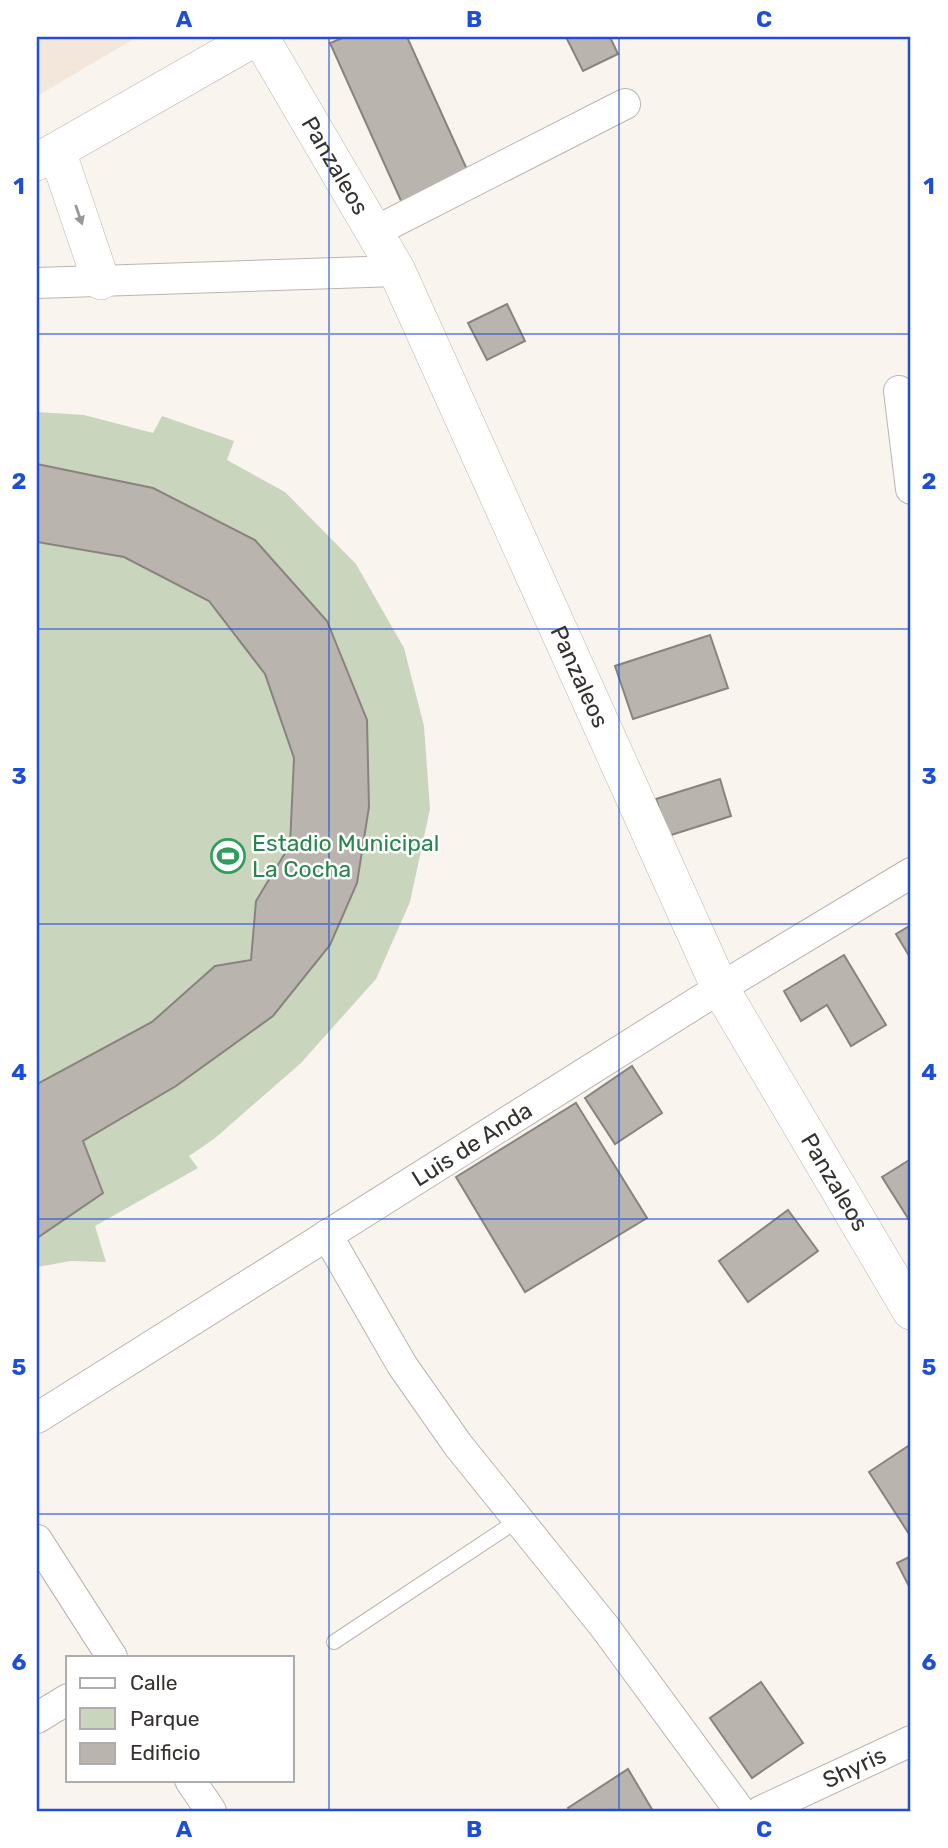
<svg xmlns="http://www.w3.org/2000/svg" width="948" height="1848" font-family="Rubik,sans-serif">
<rect width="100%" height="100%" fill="#faf4ee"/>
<!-- built -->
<path fill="#f3e6db" d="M37 37H137L37 96Z"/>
<!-- green -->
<path fill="#c9d6bd" d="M37 412 84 415 153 433 162 416 234 441 227 460 285 492 356 564 404 648 424 726 430 809 410 902 376 979 301 1063 214 1139 189 1156 198 1168 95 1226 106 1262 71 1261 37 1267Z"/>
<!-- building -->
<path fill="#bab4af" stroke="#89837e" stroke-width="2" d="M345 37H407L469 174 402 203 330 43Z
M566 37H610L618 54 583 71Z
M507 304 525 341 487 360 468 323Z
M37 464 153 488 255 540 327 621 367 720 369 807 357 883 330 945 273 1016 176 1086 83 1141 103 1193 37 1238V1084L152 1022 215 966 251 960 256 901 290 845 294 758 265 674 209 601 124 557 37 542Z
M710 635 728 688 633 719 615 666Z
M720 779 731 816 668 836 656 799Z
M911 925V959L896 934Z
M844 955 886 1025 851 1046 827 1005 801 1021 784 991Z
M632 1066 662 1113 615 1144 585 1098Z
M576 1103 647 1218 525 1292 456 1177Z
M911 1159V1223L882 1177Z
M788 1210 818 1251 748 1302 719 1261Z
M911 1444V1537L869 1472Z
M911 1556V1590L897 1563Z
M761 1682 803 1743 752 1778 710 1718Z
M628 1769 653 1811H569L568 1808Z"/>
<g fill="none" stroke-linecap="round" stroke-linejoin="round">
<!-- service casing -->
<g stroke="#bbb5b0" stroke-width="16">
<path id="service" d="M334 1642 518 1520"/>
</g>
<!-- minor casing -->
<g stroke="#bbb5b0" stroke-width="32">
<g id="minor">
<path d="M376 231 625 104"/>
<path d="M37 283 397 271"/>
<path d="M899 391 911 489"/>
<path d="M327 1235 402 1365 458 1445 604 1626 740 1811"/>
<path id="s1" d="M37 1418 720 988 911 873"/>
<path d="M37 1540 112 1657"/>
<path d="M37 1718 68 1699"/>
<path d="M190 1780 211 1811"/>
<path id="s2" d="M761 1811 911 1741"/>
</g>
</g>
<!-- tertiary casing -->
<g stroke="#bbb5b0" stroke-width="38">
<g id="tertiary">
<path id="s3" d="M260 37 397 271 720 988 911 1311"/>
<path d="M57 151 101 281"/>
<path d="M37 162 256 37"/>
</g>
</g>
<!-- service -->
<use href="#service" stroke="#fff" stroke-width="14"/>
<!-- minor -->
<use href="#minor" stroke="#fff" stroke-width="30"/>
<!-- tertiary -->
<use href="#tertiary" stroke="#fff" stroke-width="37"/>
</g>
<!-- one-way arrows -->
<defs><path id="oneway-solid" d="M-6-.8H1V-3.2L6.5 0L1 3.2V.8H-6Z" transform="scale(1.75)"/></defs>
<use fill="#9a9897" href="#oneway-solid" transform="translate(79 215) rotate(71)"/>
<!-- grid -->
<path fill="none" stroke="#1d4ed8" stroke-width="2" stroke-opacity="0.55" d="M329 37V1811M619 37V1811M37 334H911M37 629H911M37 924H911M37 1219H911M37 1514H911"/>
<!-- icons -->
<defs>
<g id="stadium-ring" transform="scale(1.75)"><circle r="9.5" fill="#fff" stroke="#2e9e5b" stroke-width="1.5"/><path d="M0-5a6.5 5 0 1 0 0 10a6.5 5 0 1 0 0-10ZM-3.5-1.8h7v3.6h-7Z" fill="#2e9e5b"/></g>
</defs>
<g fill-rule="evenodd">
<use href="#stadium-ring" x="228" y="856"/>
</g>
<g text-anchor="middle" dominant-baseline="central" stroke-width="5" stroke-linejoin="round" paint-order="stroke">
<!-- street labels -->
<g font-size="23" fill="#34312f" stroke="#fff">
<text stroke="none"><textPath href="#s3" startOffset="149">Panzaleos</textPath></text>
<text stroke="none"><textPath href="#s3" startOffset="716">Panzaleos</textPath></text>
<text stroke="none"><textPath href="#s1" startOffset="514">Luis de Anda</textPath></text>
<text stroke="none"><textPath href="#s3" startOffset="1283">Panzaleos</textPath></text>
<text stroke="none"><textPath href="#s2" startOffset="103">Shyris</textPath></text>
</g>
<!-- leisure labels -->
<g font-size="23" fill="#27864d" stroke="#fff" text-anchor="start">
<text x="252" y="843">Estadio Municipal<tspan x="252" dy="26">La Cocha</tspan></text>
</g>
</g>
<!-- border -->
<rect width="948" height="1848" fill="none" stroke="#ffffff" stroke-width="77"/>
<!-- legend -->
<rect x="66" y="1656" width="228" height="126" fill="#ffffff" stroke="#aeadac" stroke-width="2"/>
<rect x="80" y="1678" width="35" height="10" fill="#ffffff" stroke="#aeadac" stroke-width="2"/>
<text x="130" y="1690" font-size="21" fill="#34312f">Calle</text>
<rect x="80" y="1708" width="35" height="21" fill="#c9d6bd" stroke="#aeadac" stroke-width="2"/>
<text x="130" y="1726" font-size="21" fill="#34312f">Parque</text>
<rect x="80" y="1743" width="35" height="21" fill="#bab4af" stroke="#aeadac" stroke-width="2"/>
<text x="130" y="1760" font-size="21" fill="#34312f">Edificio</text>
<rect x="38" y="38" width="871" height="1772" fill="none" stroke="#1d4ed8" stroke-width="2.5"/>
<g font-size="23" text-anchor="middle" font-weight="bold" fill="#1d4ed8">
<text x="184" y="27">A</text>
<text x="474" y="27">B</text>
<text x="764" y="27">C</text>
<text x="19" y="194">1</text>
<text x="929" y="194">1</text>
<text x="19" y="489">2</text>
<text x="929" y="489">2</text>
<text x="19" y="784">3</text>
<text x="929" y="784">3</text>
<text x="19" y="1080">4</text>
<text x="929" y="1080">4</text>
<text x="19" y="1375">5</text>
<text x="929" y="1375">5</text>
<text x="19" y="1670">6</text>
<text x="929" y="1670">6</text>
<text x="184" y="1837">A</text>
<text x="474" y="1837">B</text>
<text x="764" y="1837">C</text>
</g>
</svg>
